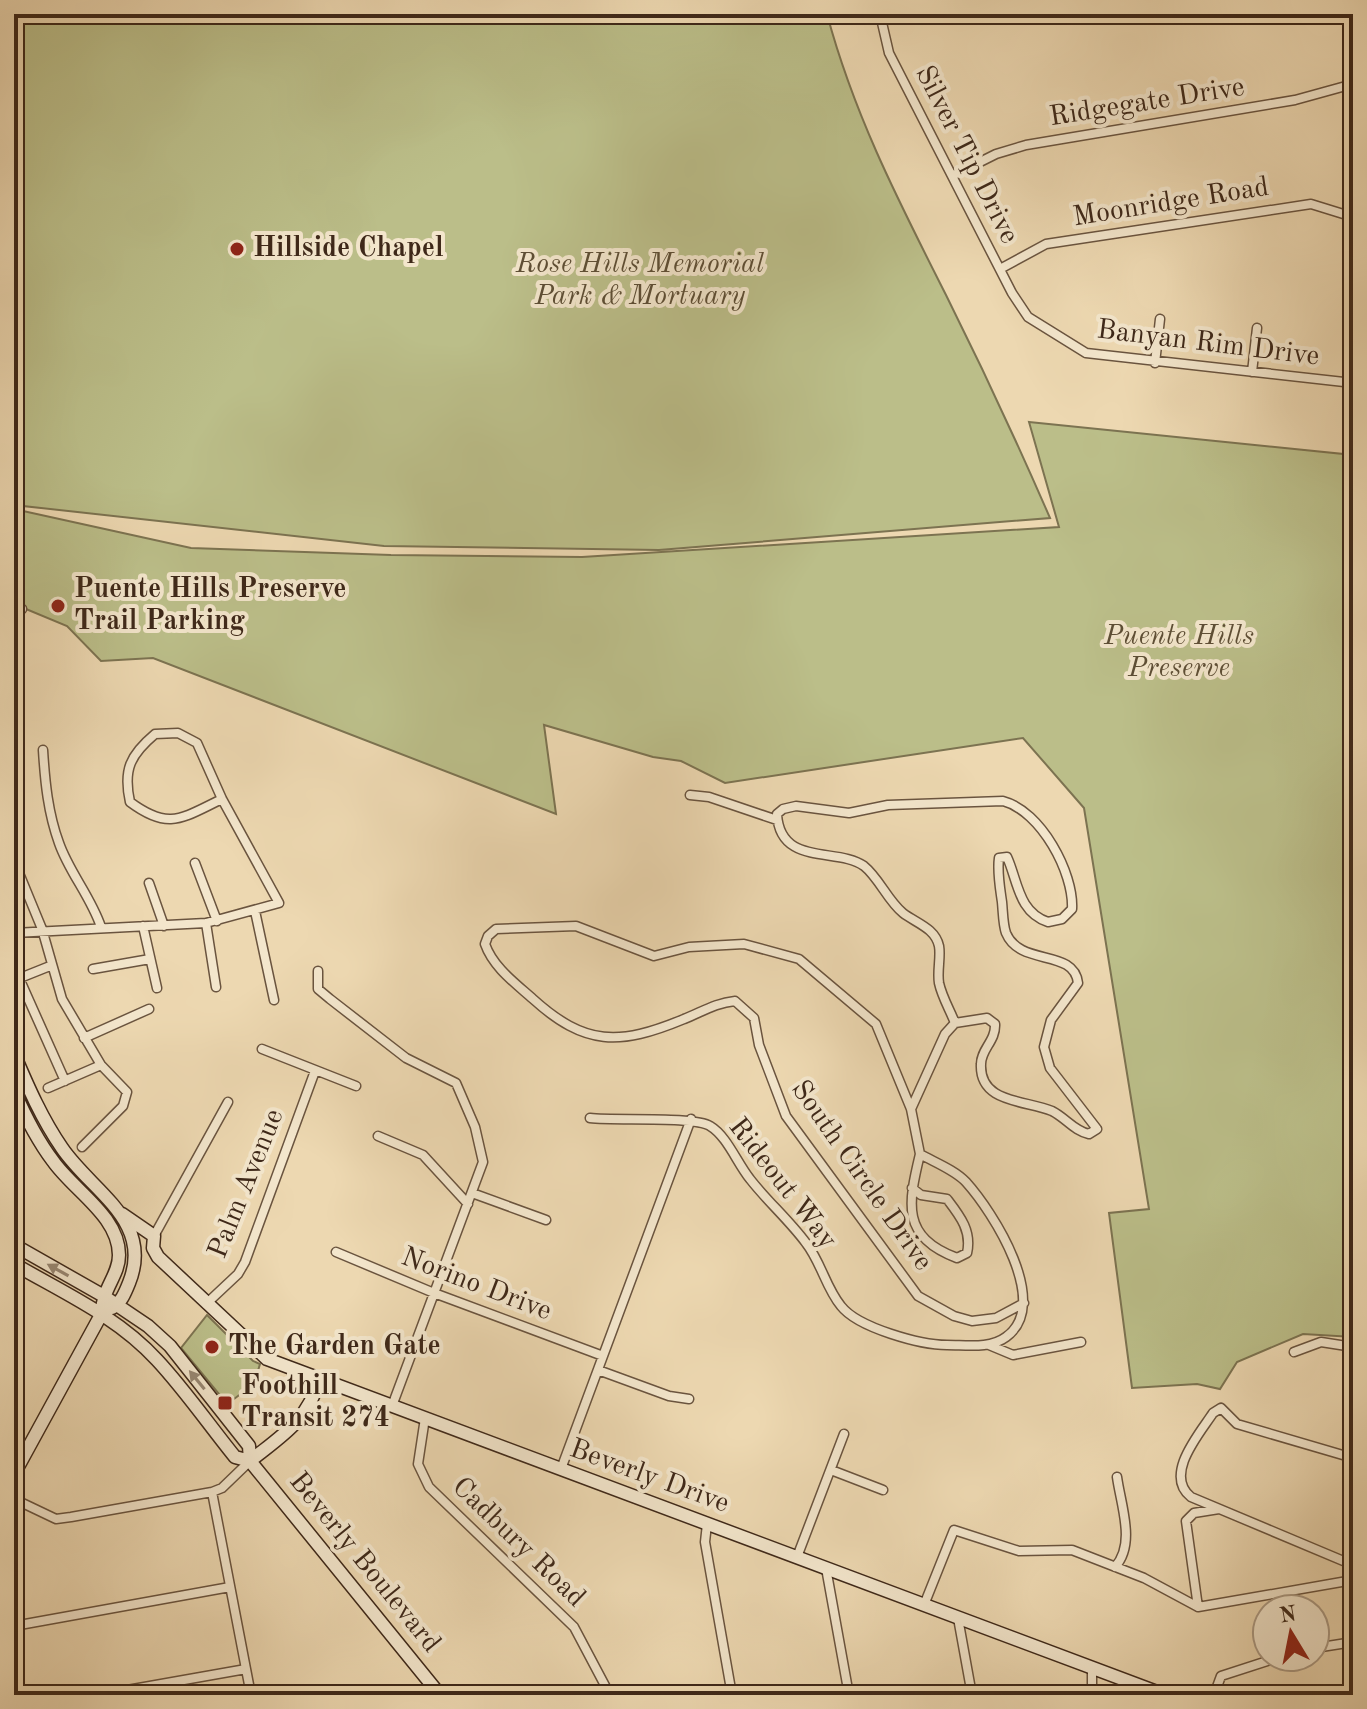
<svg xmlns="http://www.w3.org/2000/svg" width="1367" height="1709" font-family="'Old Standard TT',serif">
<rect width="100%" height="100%" fill="#edd8b1"/>
<filter id="stains"><feTurbulence type="fractalNoise" baseFrequency=".0025" numOctaves="4"/><feColorMatrix values="0 0 0 0 .2 0 0 0 0 .09 0 0 0 0 .02 0 0 0 .5 -.17"/></filter>
<radialGradient id="worn" r=".72"><stop offset=".6" stop-color="#630" stop-opacity="0"/><stop offset="1" stop-color="#630" stop-opacity=".3"/></radialGradient>
<!-- green -->
<path fill="#bbbe89" stroke="#7c7351" stroke-width="2" d="M14 14H827C854 115 899 202 946 295 983 369 1017 442 1050 518L659 550 384 546 14 505Z
M1029 422 1353 455V1337L1303 1334 1237 1362 1220 1389 1197 1384 1132 1388 1109 1213 1149 1209 1084 808 1023 738 725 783 681 761 653 757 544 725 556 814 153 658 101 661 67 626 14 604V509L191 548 391 555 582 557 1059 527Z
M207 1315 253 1361 260 1364 254 1384 230 1402 226 1398 223 1399 181 1348Z"/>
<g fill="none" stroke-linecap="round" stroke-linejoin="round">
<!-- street casing -->
<g stroke="#6a543f" stroke-width="11">
<path id="street" d="M880 14 889 53 1012 293 1028 317 1086 353 1353 383
M952 176 996 154 1026 145 1295 100 1353 84
M1000 269 1046 244 1311 204 1353 217
M1155 363 1160 319
M1252 372 1257 328
M14 609H22
M43 750C45 782 48 813 59 843 69 872 91 897 101 927
M14 789 18 824 14 829
M690 795 709 797 777 820
M14 861 42 929 62 999 101 1065 127 1092 123 1106 82 1147
M195 863 217 921
M149 883 164 926
M255 911 274 1000
M206 923 216 987
M143 926 157 988
M14 933 206 923 279 903 222 799 197 743 178 733 155 734C130 755 123 770 130 802 169 831 182 818 222 799
M93 969 150 959
M318 971V989L330 999 406 1058 456 1083 475 1127 483 1162 392 1406
M19 978 65 1081
M15 980 50 966
M84 1038 149 1009
M262 1049 356 1086
M48 1088 101 1065
M911 1109 945 1034 955 1023 987 1018 995 1024C996 1041 981 1049 981 1064 979 1104 1027 1100 1052 1111 1066 1118 1074 1131 1089 1134L1097 1129 1050 1068 1044 1047 1051 1020 1078 983C1074 948 1020 967 1006 933 1003 925 1003 912 1002 902 1000 888 997 872 999 858L1007 857C1018 881 1018 912 1048 922L1062 919 1072 909C1074 873 1041 811 1003 801L888 805 849 813 796 806 783 809 777 814C780 867 838 847 864 866 879 878 888 901 903 913 916 923 935 928 939 946 941 957 937 971 939 983 942 997 950 1010 955 1023
M590 1118C615 1121 695 1116 710 1126 727 1136 737 1163 750 1179 767 1201 789 1220 806 1243 821 1262 826 1288 841 1306 858 1328 921 1345 947 1345 967 1345 990 1349 1006 1337 1052 1304 993 1212 966 1182 955 1170 934 1162 920 1154L911 1109 876 1024 799 959 744 944 689 947 654 956 576 926 496 929 488 936 485 944C493 967 515 983 533 999 585 1046 619 1046 684 1019 702 1012 715 1003 735 1001L754 1018 759 1045 786 1116 918 1296 954 1316 972 1321 996 1318 1024 1303
M378 1136 423 1155 468 1204
M912 1188 921 1195 947 1199C960 1216 972 1231 967 1253L957 1258C901 1237 908 1204 920 1154
M472 1193 546 1220
M154 1236 228 1102
M336 1252 434 1293 603 1356
M206 1304 238 1274 245 1262 315 1071
M989 1345 1013 1355 1081 1342
M1294 1352 1321 1342 1353 1347
M598 1370 669 1396 689 1399
M425 1418 418 1464 429 1487 574 1627 610 1695
M1353 1458 1237 1424 1221 1408 1213 1413C1200 1433 1163 1475 1191 1497L1353 1565
M561 1469 691 1119
M831 1470 883 1490
M212 1492 251 1695
M14 1499 56 1519 71 1517 212 1492 222 1488 250 1461
M707 1524 705 1542 732 1695
M797 1557 844 1434
M1115 1567C1136 1544 1121 1506 1117 1477
M826 1568 849 1695
M924 1605 954 1530 1019 1551 1072 1550 1144 1578 1198 1607 1353 1580
M1198 1607 1186 1521 1194 1513 1219 1509
M958 1618 972 1695
M14 1626 230 1587
M1315 1648 1353 1642
M99 1695 246 1669
M1092 1695V1668
M1214 1695 1221 1676 1280 1657"/>
</g>
<!-- secondary casing -->
<g stroke="#3e2819" stroke-width="15">
<path id="secondary" d="M14 1054C28 1087 42 1119 62 1148 92 1192 154 1221 129 1283 125 1293 121 1303 112 1308
M14 1091C25 1116 37 1140 53 1161 74 1191 119 1216 119 1255 119 1276 102 1288 102 1313L14 1474
M122 1214 154 1236 153 1248 158 1257 267 1359 1165 1695
M14 1245 102 1295 148 1326 170 1346 249 1446 250 1461 440 1695
M14 1264C64 1293 118 1317 157 1360 185 1390 209 1425 235 1457L250 1461
M250 1461C284 1434 306 1422 320 1379"/>
</g>
<!-- street -->
<use href="#street" stroke="#f3e6cc" stroke-width="8"/>
<!-- secondary -->
<use href="#secondary" stroke="#f3e6cc" stroke-width="12"/>
</g>
<!-- one-way arrows -->
<defs><path id="oneway-solid" d="M-6-.8H1V-3.2L6.5 0L1 3.2V.8H-6Z" transform="scale(2)"/></defs>
<g fill="#988772">
<use href="#oneway-solid" transform="translate(58 1270) rotate(-151)"/>
<use href="#oneway-solid" transform="translate(197 1380) rotate(-129)"/>
</g>
<!-- markers -->
<g fill="#8f2418" stroke="#f3e6cc" stroke-width="3">
<circle cx="237" cy="249" r="8"/>
<circle cx="58" cy="606" r="8"/>
<circle cx="212" cy="1347" r="8"/>
<rect x="217" y="1395" width="16" height="16" rx="4"/>
</g>
<g text-anchor="middle" dominant-baseline="central" stroke-width="8" stroke-linejoin="round" paint-order="stroke">
<!-- street labels -->
<g font-size="28" fill="#3e2819" stroke="#f3e6cc">
<text transform="translate(1147 103) rotate(-9)">Ridgegate Drive</text>
<text transform="translate(966 155) rotate(63)">Silver Tip Drive</text>
<text transform="translate(1171 203) rotate(-9)">Moonridge Road</text>
<text transform="translate(1208 344) rotate(7)">Banyan Rim Drive</text>
<text transform="translate(861 1176) rotate(55)">South Circle Drive</text>
<text transform="translate(247 1184) rotate(-68)">Palm Avenue</text>
<text transform="translate(782 1184) rotate(52)">Rideout Way</text>
<text transform="translate(476 1285) rotate(21)">Norino Drive</text>
<text transform="translate(649 1477) rotate(20)">Beverly Drive</text>
<text transform="translate(518 1543) rotate(44)">Cadbury Road</text>
<text transform="translate(364 1563) rotate(51)">Beverly Boulevard</text>
</g>
<!-- poi labels -->
<g font-size="28" font-weight="bold" fill="#3e2819" stroke="#f3e6cc" text-anchor="start">
<text x="253" y="249">Hillside Chapel</text>
<text x="74" y="590">Puente Hills Preserve<tspan x="74" dy="32">Trail Parking</tspan></text>
<text x="228" y="1347">The Garden Gate</text>
<text x="241" y="1387">Foothill<tspan x="241" dy="32">Transit 274</tspan></text>
</g>
<!-- park labels -->
<g font-size="28" font-style="italic" fill="#5d4e35" stroke="#f3e6cc">
<text x="640" y="265">Rose Hills Memorial<tspan x="640" dy="32">Park &amp; Mortuary</tspan></text>
<text x="1179" y="637">Puente Hills<tspan x="1179" dy="32">Preserve</tspan></text>
</g>
</g>
<!-- margin -->
<rect width="1367" height="1709" fill="none" stroke="#edd8b1" stroke-width="48"/>
<rect x="16" y="16" width="1335" height="1677" fill="none" stroke="#3e2819" stroke-width="4"/>
<rect x="24" y="24" width="1319" height="1661" fill="none" stroke="#3e2819" stroke-width="2"/>
<!-- north arrow -->
<g transform="translate(1291 1633) rotate(350)"><circle r="38" fill="#f3e6cc" stroke="#ab9a84" stroke-width="2"/>
<path d="M0-6L14 30L0 20L-14 30Z" fill="#8f2418"/>
<text y="-12" font-size="22" font-weight="bold" text-anchor="middle" fill="#3e2819">N</text>
</g>
<rect width="100%" height="100%" filter="url(#stains)"/>
<rect width="100%" height="100%" fill="url(#worn)"/>
</svg>
